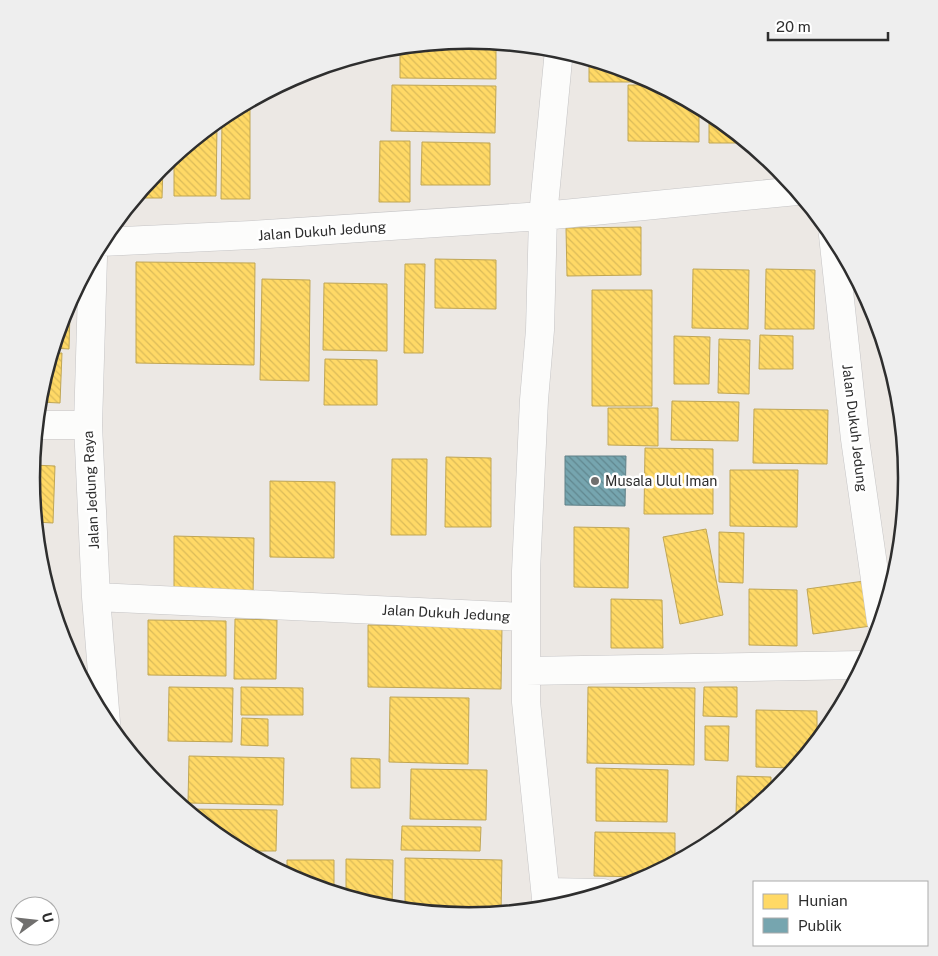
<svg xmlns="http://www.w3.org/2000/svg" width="938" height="956" font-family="'Public Sans',sans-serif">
<defs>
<pattern id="homes-back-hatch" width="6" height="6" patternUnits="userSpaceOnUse" patternTransform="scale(1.25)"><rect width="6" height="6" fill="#ffd966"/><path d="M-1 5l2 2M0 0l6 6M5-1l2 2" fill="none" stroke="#dbbb59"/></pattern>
<pattern id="public-back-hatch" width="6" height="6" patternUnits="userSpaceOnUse" patternTransform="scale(1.25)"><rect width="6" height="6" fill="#76a5af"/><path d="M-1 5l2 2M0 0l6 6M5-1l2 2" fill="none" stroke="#61878f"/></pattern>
</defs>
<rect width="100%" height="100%" fill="#ece8e4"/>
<!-- homes -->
<path fill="url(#homes-back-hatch)" stroke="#c0a655" d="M469 40 496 43V79L400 78V47Z
M589 59 637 74 653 82H589Z
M392 85 496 86 495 133 391 131Z
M628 85H658L699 107V142L628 141Z
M237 108H250V199H221L222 118Z
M709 113 712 114 748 143H709Z
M213 125H217L216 196H174V156Z
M380 141H410V202H379Z
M422 142 490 143V185H421Z
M163 166 162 198H143V188Z
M641 227V275L567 276 566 228Z
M435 259 496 260V309L435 308Z
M136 262 255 263 254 365 136 363Z
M405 264H425L423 353H404Z
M693 269 749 270 748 329 692 328Z
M766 269 815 270 814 329H765Z
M262 279 310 280 309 381 260 380Z
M324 283 387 284V351L323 350Z
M592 290H652V406H592Z
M872 307 874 311 879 328 875 329Z
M64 311H70L69 349 53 348Z
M760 335 793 336V369H759Z
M674 336 710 337 709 384H674Z
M719 339 750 340 749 394 718 393Z
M52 353H62L60 403 39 402Z
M325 359 377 360V405H324Z
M893 377 898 393 899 395 893 394Z
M672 401 739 402 738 441 671 440Z
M608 408H658V446L608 445Z
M754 409 828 410 827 464 753 463Z
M645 448 713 449V514H644Z
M446 457 491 458V527H445Z
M392 459H427L426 535H391Z
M33 465 55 466 53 523 36 522 31 478Z
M730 470H798L797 527 730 526Z
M270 481 335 482 334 558 270 557Z
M574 527 629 528 628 588 574 587Z
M706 529 723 615 680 624 663 537Z
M36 531H42L40 565V563Z
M719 532 744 533 743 583 719 582Z
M174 536 254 538 253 596 174 595Z
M899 553 898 564 897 569 894 554Z
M864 581 871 626 813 634 807 589Z
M749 589 797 590V646L749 645Z
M611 599 662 600 663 648H611Z
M235 619 277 620 276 679H234Z
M148 620 226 621V676L148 675Z
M368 625 502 627 501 689 368 687Z
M169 687 233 688 232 742 168 741Z
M241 687 303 688V715H241Z
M588 687 695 688 694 765 587 763Z
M704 687H737V717L703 716Z
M390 697 469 698 468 764 389 762Z
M756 710 817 711V741L795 768 756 767Z
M242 718 268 719V746L241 745Z
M705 726H729L728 761 705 760Z
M189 756 284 758 283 805 188 803Z
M351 758 380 759V788H351Z
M596 768 668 770 667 822 596 821Z
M411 769 487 770 486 820 410 819Z
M737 776 771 777V794L745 815H736Z
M186 809 277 810 276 851H243L226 842Z
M402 826 481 827 480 851 401 850Z
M595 832 675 833V862L647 877 594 876Z
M405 858 502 860 501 913 469 916 405 909Z
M346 859 393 860 392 908 346 896Z
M287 860H334V892L301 882 287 875Z"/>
<!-- public -->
<path fill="url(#public-back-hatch)" stroke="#608188" d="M565 456H626L625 506 565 505Z"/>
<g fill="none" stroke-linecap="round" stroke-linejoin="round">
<!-- street casing -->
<g stroke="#c5c4c5" stroke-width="29">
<path id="street" d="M833 235 855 439 881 621
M101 242 252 235 543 216 797 191
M93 257 88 425 96 597 106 723
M36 425H88
M96 597 526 617
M526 671 863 665
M546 892 603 893
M547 908 526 702V571L534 400 540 330 543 216 559 50"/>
</g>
<!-- street -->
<use href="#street" stroke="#fcfcfb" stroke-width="28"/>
</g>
<!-- markers -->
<circle fill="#706f6e" stroke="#fff" stroke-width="2" cx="595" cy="481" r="5"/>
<g text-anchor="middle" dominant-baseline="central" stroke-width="5" stroke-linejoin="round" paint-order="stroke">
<!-- street labels -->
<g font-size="14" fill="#2e2e2e" stroke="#fff">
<text transform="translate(322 231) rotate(-4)">Jalan Dukuh Jedung</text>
<text transform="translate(855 428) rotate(83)">Jalan Dukuh Jedung</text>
<text transform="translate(91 490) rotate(-93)">Jalan Jedung Raya</text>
<text transform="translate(446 613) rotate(3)">Jalan Dukuh Jedung</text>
</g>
<!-- poi labels -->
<g font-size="14" fill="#2e2e2e" stroke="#fff" text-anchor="start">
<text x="605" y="481">Musala Ulul Iman</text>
</g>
</g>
<!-- crop -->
<path d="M0 0H938V956H0ZM40 478a429 429 0 1 1 858 0a429 429 0 1 1-858 0Z" fill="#eee" fill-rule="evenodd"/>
<path fill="none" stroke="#2e2e2e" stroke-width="2.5" d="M40 478a429 429 0 1 1 858 0a429 429 0 1 1-858 0Z"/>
<!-- legend -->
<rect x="753" y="881" width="175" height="65" fill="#ffffff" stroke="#ababab"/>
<rect x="763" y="894" width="25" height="15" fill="#ffd966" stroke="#ababab"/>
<text x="798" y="906" font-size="15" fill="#2e2e2e">Hunian</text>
<rect x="763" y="918" width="25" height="15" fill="#76a5af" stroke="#ababab"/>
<text x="798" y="931" font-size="15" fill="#2e2e2e">Publik</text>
<!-- north arrow -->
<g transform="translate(35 921) rotate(75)"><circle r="24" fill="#ffffff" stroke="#ababab"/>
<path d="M0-4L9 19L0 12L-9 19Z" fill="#706f6e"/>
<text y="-8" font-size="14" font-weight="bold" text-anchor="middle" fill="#2e2e2e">U</text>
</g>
<!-- scale -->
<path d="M768 32v8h120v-8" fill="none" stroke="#2e2e2e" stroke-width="2.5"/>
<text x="776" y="32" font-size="15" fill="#2e2e2e" stroke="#ffffff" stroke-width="4" paint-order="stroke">20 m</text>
</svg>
